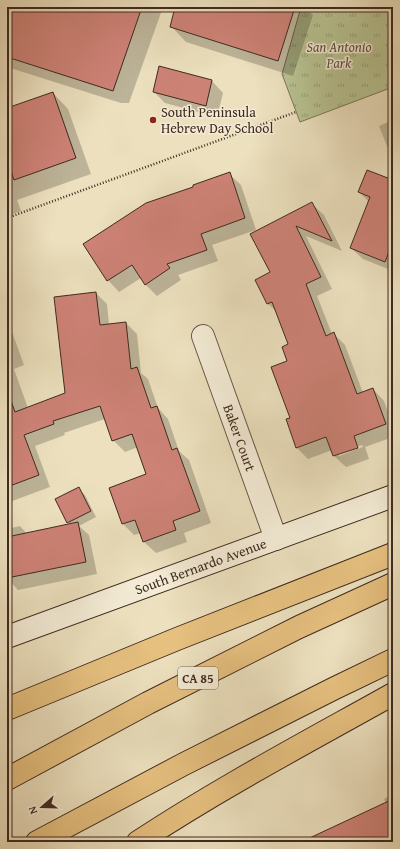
<svg xmlns="http://www.w3.org/2000/svg" width="400" height="849" font-family="'Gentium Book Plus',serif">
<defs>
<pattern id="park-tufts" width="24" height="20" patternUnits="userSpaceOnUse"><rect width="24" height="20" fill="#b8c291"/><path d="M3 7l-1-3M5 7V3M7 7l1-3M15 17l-1-3M17 17v-4M19 17l1-3" fill="none" stroke="#979e76"/></pattern>
</defs>
<rect width="100%" height="100%" fill="#ece0be"/>
<filter id="stains"><feTurbulence type="fractalNoise" baseFrequency=".005" numOctaves="4"/><feColorMatrix values="0 0 0 0 .2 0 0 0 0 .09 0 0 0 0 .02 0 0 0 .5 -.17"/></filter>
<radialGradient id="worn" r=".72"><stop offset=".6" stop-color="#630" stop-opacity="0"/><stop offset="1" stop-color="#630" stop-opacity=".3"/></radialGradient>
<!-- park -->
<path fill="url(#park-tufts)" stroke="#7c7658" d="M301 7H393V87L300 122 282 74Z"/>
<!-- shadow -->
<path fill="#0003" fill-rule="evenodd" d="M7 7H163L129 103H121L7 67Z
M176 7H304L313 15 293 76 186 42 171 26Z
M160 67 212 81 223 93 217 117 165 103 154 92Z
M53 93 68 109 91 174 17 200 21 211 7 216V109Z
M393 120V161L379 126Z
M229 174 241 185 256 230 212 245 218 261 178 275 181 280 157 296 145 284 141 278 119 292 108 280 84 244 195 188Z
M393 181V271L363 259 351 248 369 202 359 192Z
M312 204 324 215 342 251 306 236 332 289 317 296 332 334H334L345 345 363 393 373 389 384 401 393 425V437L365 447 369 459 346 467 334 456 332 450 308 459 296 447 292 418 288 361 289 345 277 312 268 304 256 281 272 273 252 234ZM362 445 363 447 339 456V453Z
M96 293 107 304 109 324 126 323 137 334 141 373 148 379 158 408 168 419 179 451 189 460 211 523 184 533 187 542 156 553 144 542 141 533 134 535 123 524 110 489 148 475 138 447 125 452 113 440 105 419 64 433 65 435 35 446 50 487 7 503V318L24 365 14 369 28 408 66 394Z
M79 489 85 495 96 517 79 526 89 535 97 574 18 590 7 578V529L20 526 27 534 70 525 68 522Z
M393 794V842H315L386 803 384 799Z"/>
<!-- building -->
<path fill="#cd8276" stroke="#402a20" d="M7 7H142L113 91 7 57Z
M175 7H295L278 61 170 27Z
M159 66 212 80 206 106 153 92Z
M53 92 76 158 14 180 7 160V108Z
M367 170 393 180V241L385 262 350 248 370 197 358 192Z
M230 172 245 218 201 234 207 250 167 264 170 268 145 285 132 265 107 281 83 244 146 203 193 187V185Z
M312 202 332 241 296 226 321 277 306 284 326 336 334 332 357 394 373 388 386 424 354 436 358 448 333 456 326 437 296 448 286 419 290 418 271 367 287 361 282 347 288 344 272 302 267 304 255 280 270 272 250 234Z
M96 292 100 325 126 322 131 369 137 367 151 408 157 406 172 450 177 448 200 511 173 521 176 530 143 542 135 520 122 524 109 488 146 474 132 434 112 441 100 406 53 421 54 424 24 435 39 475 7 487V395H9L15 412 65 393 54 297Z
M79 487 91 511 67 523 55 499Z
M78 522 86 562 7 578V537Z
M393 799V842H301Z"/>
<g fill="none" stroke-linecap="round" stroke-linejoin="round">
<!-- street casing -->
<g stroke="#6b5848" stroke-width="24">
<g id="street">
<path id="s1" d="M203 336 276 539"/>
</g>
</g>
<!-- secondary casing -->
<g stroke="#402a20" stroke-width="24">
<g id="secondary">
<path id="s2" d="M7 637 393 496"/>
</g>
</g>
<!-- highway casing -->
<g stroke="#402a20" stroke-width="24">
<path id="highway" d="M7 709 177 639 393 554
M7 779 148 703 299 627 393 584
M37 842 184 764 335 688 393 660
M138 842C220 788 307 742 393 694"/>
</g>
<!-- path -->
<path stroke="#402a20" stroke-width="2.5" stroke-dasharray="1 2" stroke-linecap="butt" d="M7 218 296 112"/>
<!-- street -->
<use href="#street" stroke="#f3ebd5" stroke-width="22"/>
<!-- secondary -->
<use href="#secondary" stroke="#f3ebd5" stroke-width="22"/>
<!-- highway -->
<use href="#highway" stroke="#e6c07f" stroke-width="22"/>
</g>
<!-- markers -->
<circle fill="#8f2418" stroke="#f3ebd5" stroke-width="1.5" cx="153" cy="120" r="4"/>
<g text-anchor="middle" dominant-baseline="central" stroke-width="3" stroke-linejoin="round" paint-order="stroke">
<!-- shield labels -->
<rect fill="#f3ebd5" stroke="#766456" stroke-width="1" x="178" y="667" width="40" height="22" rx="3"/>
<g font-size="13" font-weight="bold" fill="#402a20">
<text x="198" y="678">CA 85</text>
</g>
<!-- park labels -->
<g font-size="14" font-style="italic" fill="#5e503c" stroke="#f3ebd5">
<text x="339" y="47">San Antonio<tspan x="339" dy="16">Park</tspan></text>
</g>
<!-- poi labels -->
<g font-size="14" fill="#402a20" stroke="#f3ebd5" text-anchor="start">
<text x="161" y="112">South Peninsula<tspan x="161" dy="16">Hebrew Day School</tspan></text>
</g>
<!-- street labels -->
<g font-size="14" fill="#402a20" stroke="#f3ebd5">
<text stroke="none"><textPath href="#s1" startOffset="108">Baker Court</textPath></text>
<text stroke="none"><textPath href="#s2" startOffset="206">South Bernardo Avenue</textPath></text>
</g>
</g>
<!-- margin -->
<rect width="400" height="849" fill="none" stroke="#ece0be" stroke-width="24"/>
<rect x="8" y="8" width="384" height="833" fill="none" stroke="#402a20" stroke-width="2"/>
<rect x="12" y="12" width="376" height="825" fill="none" stroke="#402a20"/>
<!-- north arrow -->
<g transform="translate(42 807) rotate(250)" stroke="#f3ebd5" stroke-width="3" paint-order="stroke">
<path d="M0-3L7 15L0 10L-7 15Z" fill="#402a20"/>
<text y="-6" font-size="11" font-weight="bold" text-anchor="middle" fill="#402a20">N</text>
</g>
<rect width="100%" height="100%" filter="url(#stains)"/>
<rect width="100%" height="100%" fill="url(#worn)"/>
</svg>
